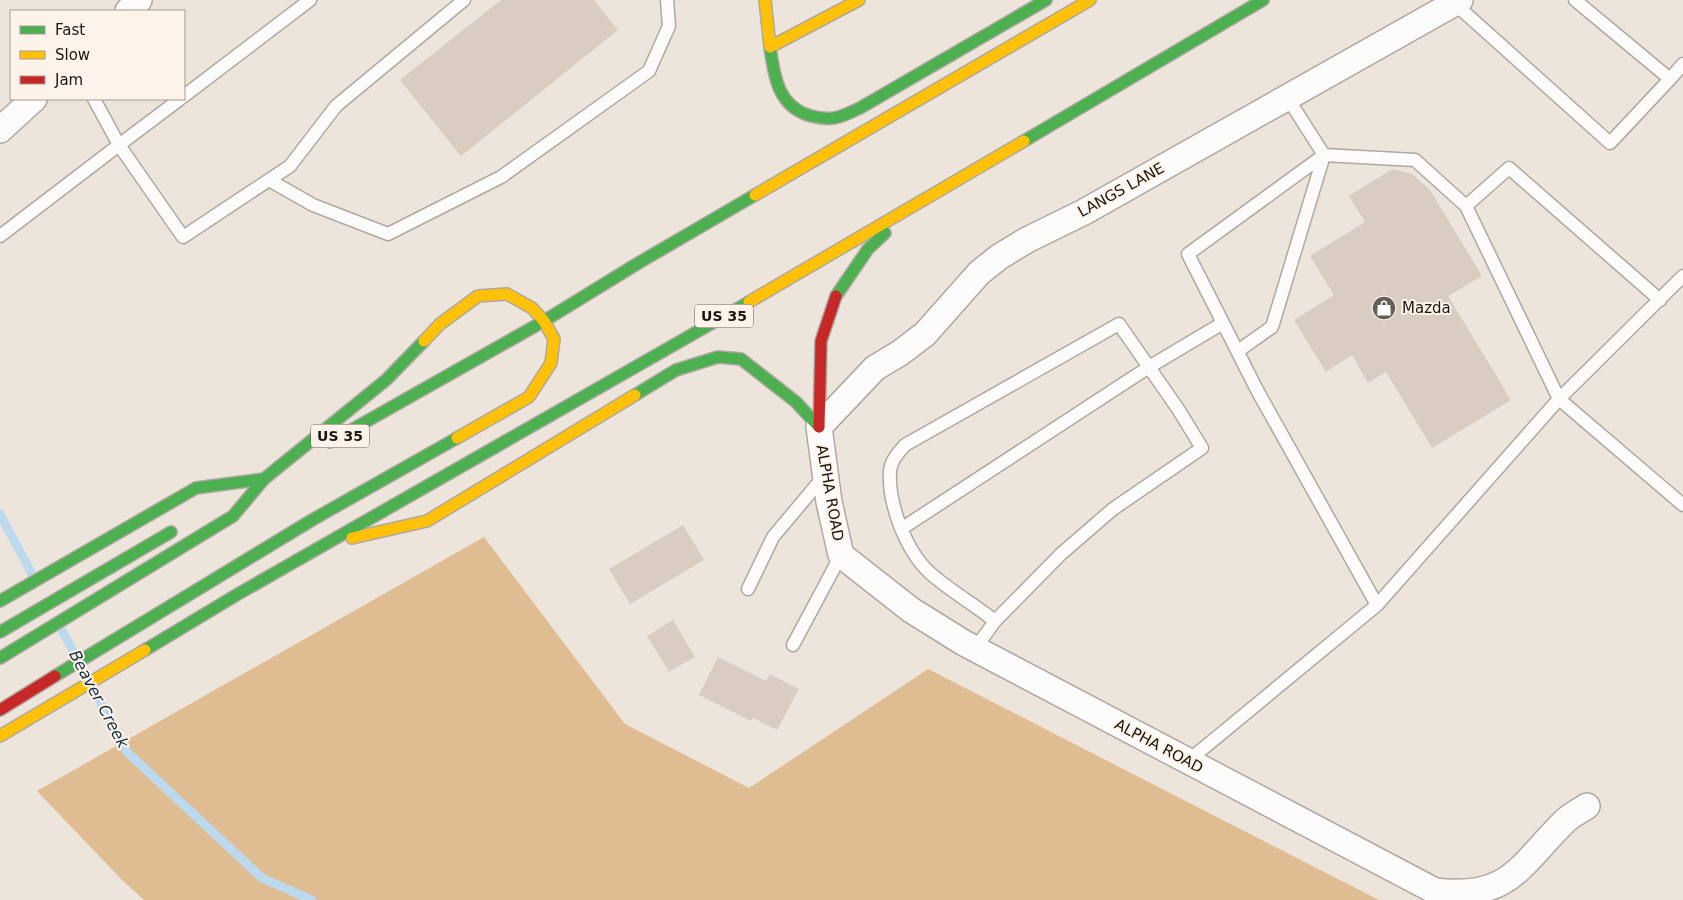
<svg xmlns="http://www.w3.org/2000/svg" width="1683" height="900" font-family="'DejaVu Sans',sans-serif">
<rect width="100%" height="100%" fill="#ede5dc"/>
<!-- forest -->
<path fill="#e0bc93" d="M484 537 625 724 749 788 928 669 1379 900H144L122 880 37 791Z"/>
<g fill="none" stroke-linecap="round" stroke-linejoin="round">
<!-- stream -->
<path stroke="#bdd9ee" stroke-width="9" d="M0 514 34 578
M59 625 78 660
M91 684 127 752 262 878 312 900"/>
</g>
<!-- building -->
<path fill="#d9ccc0" d="M501 0H594L618 30 461 156 400 80Z
M1392 169 1412 174 1430 190 1482 276 1448 296 1511 400 1432 448 1386 372 1368 383 1352 355 1326 372 1294 320 1334 295 1310 256 1365 222 1349 196Z
M683 525 704 560 630 604 609 569Z
M673 620 695 657 669 672 647 636Z
M718 657 766 681 770 674 799 689 777 730 753 718 751 721 699 695Z"/>
<g fill="none" stroke-linecap="round" stroke-linejoin="round">
<!-- lane casing -->
<g stroke="#afa8a1" stroke-width="15">
<path id="lane" d="M1575 0 1670 79 1683 64
M1454 3 1610 143 1670 79
M184 96 310 0
M180 99 119 145 183 237 290 166 336 106 464 0
M1324 155 1188 254 1257 390 1377 605
M269 180 313 205 388 234 501 177 649 71 669 26 667 0
M1466 206 1509 168 1660 300
M0 236 119 145 94 99
M1683 276 1559 399 1683 505
M1238 351 1272 327 1324 155
M901 529 1149 367 1223 323
M748 589 773 537 825 475
M793 645 841 555
M975 649 995 621 1061 554 1113 509 1202 448 1178 409 1119 324 905 445C899 452 891 460 890 471 888 504 906 551 930 573 949 590 975 605 995 621
M1188 761 1377 605 1559 399 1466 206 1415 160 1324 155 1287 97"/>
</g>
<!-- street casing -->
<g stroke="#afa8a1" stroke-width="28">
<path id="street" d="M1460 0 1084 212 1027 240 999 257 979 273 925 334 900 353 875 368 819 427 829 502 841 555 911 610 964 643 1435 891C1510 900 1520 865 1565 821 1571 815 1580 811 1587 806
M128 11 139 0
M0 130 34 99"/>
</g>
<!-- fast casing -->
<g stroke="#afa8a1" stroke-width="14">
<path id="fast" d="M770 47C774 76 778 107 811 116 820 118 830 120 838 117 846 115 853 111 860 108L1046 0
M1024 141 1263 0
M836 296 868 249 885 233
M635 395 676 370 718 357 741 359 796 402 819 427
M330 442 544 321 640 262 755 195
M0 601 196 488 264 479
M0 632 171 532
M145 650 238 594 749 302
M0 658 233 516 264 479 386 380 424 341
M55 676 312 520 457 438"/>
</g>
<!-- slow casing -->
<g stroke="#afa8a1" stroke-width="14">
<path id="slow" d="M765 0 770 47 859 0
M755 195 1090 0
M749 302 1024 141
M424 341 440 324 478 296 507 294 532 308 544 321 554 339 551 363 529 397 457 438
M352 538 427 521 635 395
M0 736 145 650"/>
</g>
<!-- jam casing -->
<g stroke="#afa8a1" stroke-width="14">
<path id="jam" d="M819 427 821 341 836 296
M0 710 55 676"/>
</g>
<!-- lane -->
<use href="#lane" stroke="#fcfbfa" stroke-width="12"/>
<!-- street -->
<use href="#street" stroke="#fcfbfa" stroke-width="25"/>
<!-- fast -->
<use href="#fast" stroke="#4caf50" stroke-width="11"/>
<!-- slow -->
<use href="#slow" stroke="#ffc107" stroke-width="11"/>
<!-- jam -->
<use href="#jam" stroke="#c62828" stroke-width="11"/>
</g>
<!-- icons -->
<defs>
<g id="shop-disc" transform="scale(1.25)"><circle r="9.5" fill="#665f58" stroke="#fdf3e9"/><path d="M-5-2.5h2.3a2.7 3.5 0 0 1 5.4 0H5L5.5 6h-11ZM-1.5-2.5h3a1.5 2.3 0 0 0-3 0Z" fill="#fff"/></g>
</defs>
<g fill-rule="evenodd">
<use href="#shop-disc" x="1384" y="308"/>
</g>
<g text-anchor="middle" dominant-baseline="central" stroke-width="4" stroke-linejoin="round" paint-order="stroke">
<!-- shield labels -->
<g fill="#fdf3e9" stroke="#605952" stroke-width="1">
<rect x="695" y="304.5" width="58" height="23" rx="4"/>
<rect x="311" y="424.5" width="58" height="23" rx="4"/>
</g>
<g font-size="14" font-weight="bold" fill="#1d1711">
<text x="724" y="316">US 35</text>
<text x="340" y="436">US 35</text>
</g>
<!-- street labels -->
<g font-size="15" fill="#1d1711" stroke="#fdf3e9">
<text transform="translate(1121 190) rotate(-29)">LANGS LANE</text>
<text transform="translate(830 493) rotate(80)">ALPHA ROAD</text>
<text transform="translate(1159 746) rotate(28)">ALPHA ROAD</text>
</g>
<!-- poi labels -->
<g font-size="15" fill="#1d1711" stroke="#fdf3e9" text-anchor="start">
<text x="1402" y="308">Mazda</text>
</g>
<!-- water labels -->
<g font-size="16" font-style="italic" fill="#0f2e45" stroke="#fdf3e9">
<text transform="translate(99 699) rotate(62)">Beaver Creek</text>
</g>
</g>
<!-- legend -->
<rect x="10" y="10" width="175" height="90" fill="#fdf3e9" stroke="#a39b93"/>
<rect x="20" y="26" width="25" height="8" fill="#4caf50" stroke="#a39b93"/>
<text x="55" y="35" font-size="15" fill="#1d1711">Fast</text>
<rect x="20" y="51" width="25" height="8" fill="#ffc107" stroke="#a39b93"/>
<text x="55" y="60" font-size="15" fill="#1d1711">Slow</text>
<rect x="20" y="76" width="25" height="8" fill="#c62828" stroke="#a39b93"/>
<text x="55" y="85" font-size="15" fill="#1d1711">Jam</text>
</svg>
